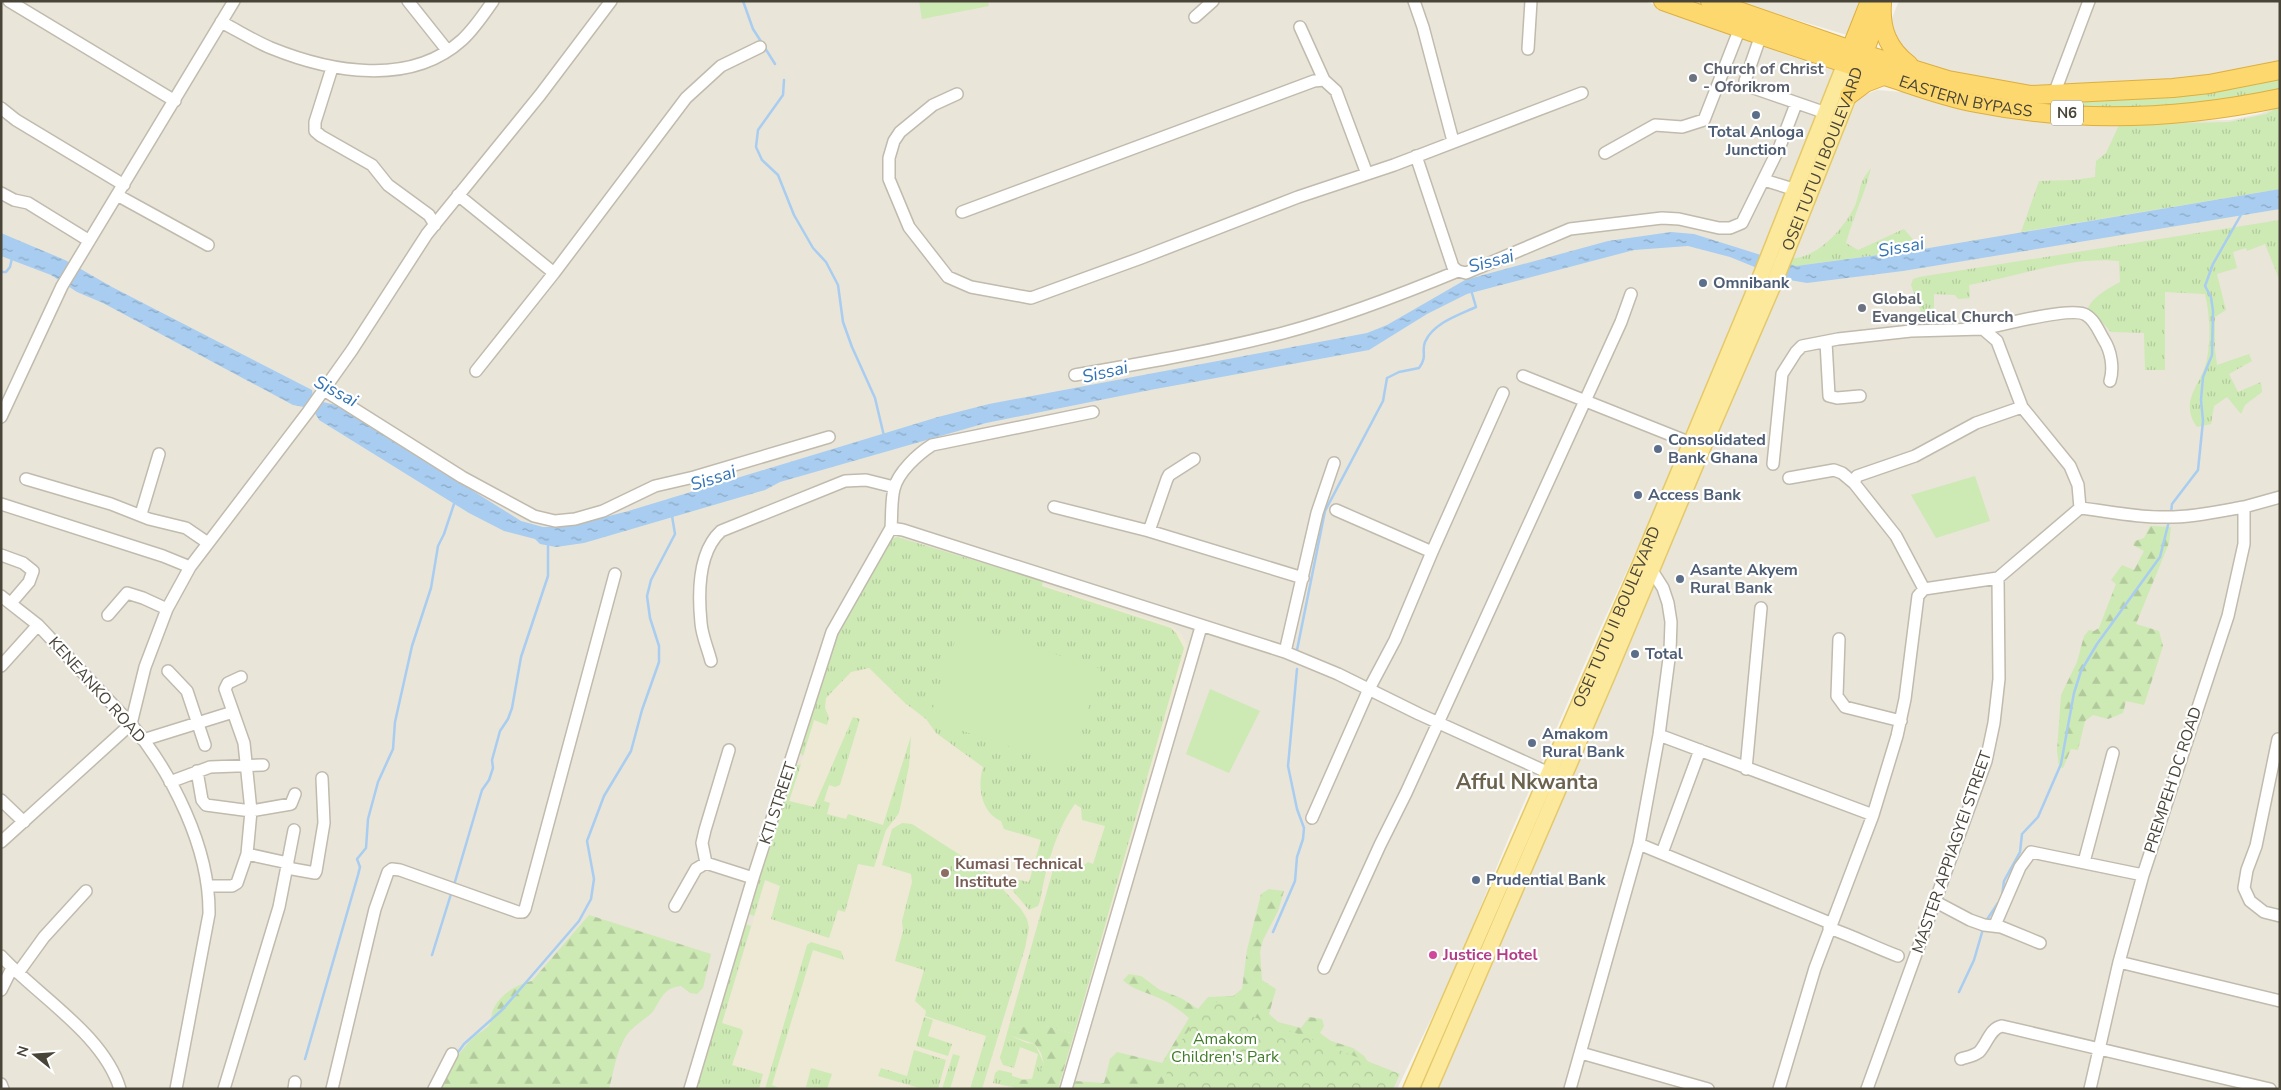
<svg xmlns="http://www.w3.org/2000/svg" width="2281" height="1090" font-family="'Nunito Sans',sans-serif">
<defs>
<pattern id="grass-tufts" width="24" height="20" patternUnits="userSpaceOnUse" patternTransform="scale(1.25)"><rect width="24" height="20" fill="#cde9b4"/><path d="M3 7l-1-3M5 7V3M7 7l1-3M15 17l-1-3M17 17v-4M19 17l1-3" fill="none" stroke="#b2c99c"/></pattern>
<pattern id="forest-firs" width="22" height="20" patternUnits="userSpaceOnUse" patternTransform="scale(1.25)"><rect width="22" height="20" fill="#cde9b4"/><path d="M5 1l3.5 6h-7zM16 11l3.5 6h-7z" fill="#b2c99c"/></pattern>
<pattern id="park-crowns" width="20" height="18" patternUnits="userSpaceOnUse" patternTransform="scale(1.25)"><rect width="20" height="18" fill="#cde9b4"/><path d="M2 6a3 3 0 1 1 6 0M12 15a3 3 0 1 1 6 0" fill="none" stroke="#b2c99c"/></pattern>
<pattern id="water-ripples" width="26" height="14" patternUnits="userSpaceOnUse" patternTransform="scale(1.25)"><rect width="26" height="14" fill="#a8cdf0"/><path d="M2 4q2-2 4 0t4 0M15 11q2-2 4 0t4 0" fill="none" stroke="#8ba8c3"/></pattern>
</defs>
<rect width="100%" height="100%" fill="#f5f3eb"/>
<!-- residential -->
<path fill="#e9e5d9" d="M1 1H1644L1744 38 1838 64 1696 422 1598 633 1509 837 1452 976 1397 1089H1Z
M1734 1H1859L1847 35Z
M1899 1H2280V63L2206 76 2117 85 2019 89 1939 70 1899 52 1887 30Z
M1877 90 1913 93 2114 122 2230 120 2259 114 2280 106V1089H1435L1858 98Z"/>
<!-- education -->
<path fill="#eee9d5" d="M908 541 1172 626 1181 634 1187 644 1186 655 1060 1089H702L833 658Z"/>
<!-- grass -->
<path fill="url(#grass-tufts)" d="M2280 76V92L2168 109 2061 110 2001 102Z
M2280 106V189L2021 232 2039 181 2074 180 2095 177 2096 161 2106 153 2119 125 2229 122 2266 114Z
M1871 168C1865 194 1853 217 1846 243L1858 250 1904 229 1921 249 1796 266 1788 265 1791 258C1816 260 1847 226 1856 203 1862 186 1858 184 1871 168Z
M2280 220V281L2265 244 2247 251 2246 248 2233 252 2237 268 2217 274 2226 310 2215 317V350L2217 365 2249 354 2252 361 2229 374 2238 392 2261 382 2262 392 2245 405 2241 414 2227 397 2214 406 2211 424 2197 427C2178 400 2202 385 2207 359 2211 337 2210 316 2205 294L2165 292V370H2145L2144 333 2111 332 2098 318 2086 313C2090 298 2107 289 2120 282L2119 261C2069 256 2018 277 1969 285L1970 298 1958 299 1955 295 1934 294V322L1921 312 1911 285 1913 279 1919 277Z
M897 537 1043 581 1042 586 1171 628 1176 633 1184 648 1074 1034 1046 1026 1011 1028V1036L1027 1043 1035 1044 1044 1064 1036 1078 1032 1079 1038 1054 1020 1047 1014 1068 1003 1065 1000 1058 1056 859 1061 862 1059 870 1075 872 1088 862 1093 864 1105 826 1082 820 1081 808 1075 804C1055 832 1046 868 1040 901L1038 906 1029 910 1013 891 1010 878 1029 882 1041 840 1004 829 1001 821C981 812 977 786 983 767L936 733 926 719 905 703 869 668 851 672 826 698 825 708 829 717 827 725 814 720 803 756 800 752 837 634 879 558 892 539Z
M853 717 860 719 840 785 835 787 829 785 824 801 830 803 827 814 846 819 848 814 883 825 911 736 909 766 899 813 886 830 874 867 858 864 845 912 838 910 829 938 771 919 780 886 765 880 754 916 749 914 748 910 795 766 801 764 789 801 814 807Z
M902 823 912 824 988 873 1021 909 1027 919 1029 928 1025 948 982 1089H970L986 1036 925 1016 926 1011 915 1001 924 970 895 961 903 931 902 921 912 882 911 874 882 865 892 829Z
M745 924 751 926 722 1023 741 1029 743 1032 732 1065 763 1074 759 1089H693Z
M811 942 841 951 844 960 813 950 772 1085 781 1089H765L807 945Z
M924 1017 933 1020 928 1036 952 1044 948 1056 916 1046Z
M914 1050 946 1060 938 1089H923L878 1076 881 1068 907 1076Z
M953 1054 960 1056 950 1089H942Z
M811 1068 832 1074 827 1089 806 1087Z
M999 1070 1012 1073V1076L1025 1080 1015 1081 1010 1086 1012 1087 993 1083 995 1073Z"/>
<!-- forest -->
<path fill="url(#forest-firs)" d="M2150 526 2171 527 2169 543 2136 624 2159 631 2163 646 2144 705 2126 701 2123 713 2108 719 2093 715 2085 721 2078 750 2071 749 2063 768 2059 767 2057 750 2061 695 2077 662 2084 636 2089 630 2094 631 2099 628 2116 584 2111 580 2122 565 2134 570 2144 551 2133 545 2135 541 2144 538Z
M1269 889 1284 891 1278 911 1263 940 1260 952 1262 980 1276 989 1269 1014 1278 1022 1301 1028 1309 1017 1322 1019 1324 1026 1320 1033 1331 1041 1353 1048 1364 1056 1380 1079 1295 1089H1072L1074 1081 1104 1083 1110 1059 1117 1052 1162 1063 1189 1018C1180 1010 1170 1003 1159 998 1146 992 1133 990 1123 980L1129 974 1141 976 1160 990 1181 998 1198 1009 1208 997 1233 996 1242 989 1247 950 1261 894Z
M589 915 711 954 703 988 697 994 690 993 681 986C664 988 662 997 654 1010 648 1018 637 1023 630 1031 617 1045 614 1071 609 1089H440C447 1069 459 1052 474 1037 479 1033 486 1029 489 1025 492 1021 491 1014 493 1010 499 995 517 984 532 981Z
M1034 1026H1046L1074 1034 1058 1089H1017L1010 1086 1015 1081 1036 1078 1044 1064 1041 1053 1035 1044 1011 1036 1009 1031 1011 1028Z"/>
<!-- park -->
<path fill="url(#park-crowns)" d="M1211 1000 1400 1074 1393 1089H1162L1173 1052Z"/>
<!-- pitch -->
<path fill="#cde9b4" d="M919 1H988L989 6 922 19Z
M1975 476 1990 521 1936 538 1911 495Z
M961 623 1101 669 1070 766 929 720Z
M1210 689 1260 711 1229 773 1186 754Z"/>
<!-- water -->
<path fill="url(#water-ripples)" d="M2280 189V209L1903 271 1807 283 1784 279 1730 257 1688 246 1634 250 1467 294 1427 314 1369 350 1150 390 986 423 780 482 765 490 584 543 556 547 540 544 535 539 504 531 469 513 319 420C314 408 305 407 293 405L103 303 77 292 51 275 1 256V233L65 260 112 287 312 390 313 397 323 402 336 405 521 521 543 527H564L625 512 938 417 989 404 1367 333 1387 325 1465 280 1608 241 1671 232 1694 234 1796 266 1923 249Z"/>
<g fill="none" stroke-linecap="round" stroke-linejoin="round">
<!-- stream -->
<path stroke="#a8cdf0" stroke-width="2.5" d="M743 1 753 29 762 43
M765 48 775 64
M784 80 783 95 758 130 756 147 762 160 778 175 794 215 813 248 826 262 838 285 843 322 852 347 875 398 884 436
M1 272H6L10 267 12 258
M2171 513 2172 504 2198 470 2203 421 2201 400 2203 377 2212 355 2213 311 2211 297 2205 286 2213 264 2242 213
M1297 650 1325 511 1383 401 1387 378 1399 372 1419 368C1428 356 1421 352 1425 342 1433 323 1459 315 1476 307L1471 290
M454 885 482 790 489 780 493 768 492 760 500 731 508 719 512 708 521 657 548 576V543
M2002 896 2004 881 2020 852 2022 834 2038 817 2061 764 2074 693 2081 671 2097 644 2160 557 2169 521
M1986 921 1998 903
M1273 932 1295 881 1297 857 1303 839 1304 828 1297 809 1288 766 1297 669
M432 955 451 894
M1959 992 1974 960 1983 929
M456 1055 464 1044 502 1010 541 965 579 921 591 899 594 879 587 841 604 796 631 751 642 710 659 662V646L650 618 647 596 651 580 675 534 672 516
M305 1059 358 875 360 867 357 859 366 848 368 819 378 782 393 749 395 722 412 646 431 588 438 546 444 534 455 501"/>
<!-- minor casing -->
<g stroke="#c1bbad" stroke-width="14">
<path id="minor" d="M9 1 175 101
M408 1 447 50
M1414 1 1423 27 1453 141
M1195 17 1213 1
M221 22C237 30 254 41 271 48 330 72 410 87 462 40 474 29 484 14 493 1
M1300 27 1324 80
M1761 35 1745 81V85L1826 113
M1528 49 1531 1
M332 68 315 122V131L321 136 372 165 388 185 429 215 435 225
M957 94 933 105 900 132 894 141 889 158V179L909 227 948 277 971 287 1031 298 1141 258 1298 197 1394 165 1582 93
M2054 94 2089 1
M1 108 16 120 124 185
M1605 153 1655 125 1682 127 1704 120 1740 28
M1416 156 1453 267 1458 271 1466 273 1570 229 1662 218 1679 219 1719 228H1730L1742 223 1780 146 1796 104
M1764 180 1796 190
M1 193 14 200 28 203 88 240
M117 195 208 245
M458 195 554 273
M962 212 1314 81 1324 80 1336 91 1367 174
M1983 329C2001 325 2073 306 2086 315 2095 320 2099 332 2104 340 2111 351 2114 368 2110 381
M1826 342 1829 396 1837 398 1860 396
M476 371 554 273 686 98 721 66 760 47
M1075 375C1144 363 1214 351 1283 333 1343 317 1400 295 1458 271
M1523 376 1691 443
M324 390 462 477 534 516 555 521 575 519 603 511 655 486 694 477 829 437
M1 417 62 286 234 1
M1773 464 1782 374 1796 352 1802 346 1838 339 1911 331 1983 329 1997 341 2022 407 2070 466 2078 485 2080 508
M1789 478 1834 470 1842 473 1854 483 1896 536 1924 589
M26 479 111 504 149 519 186 528 208 543
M1854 483 1857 476 1915 456 1976 423 2022 407
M1 504 163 556 190 567
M1054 507 1149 531 1303 578
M1336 510 1432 552
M141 514 159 454
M891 528 903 530 1285 652 1338 674 1419 714 1549 773
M891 528C892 515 891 501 894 489 898 472 918 454 932 445L1093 412
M1149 531 1167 479 1169 475 1194 459
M1 555 23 563 33 571 29 582 11 603
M1 596 38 625 131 724C172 773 210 848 209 914L176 1089
M108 615 127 593 143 598 167 609
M1839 639 1837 696 1845 707 1901 721
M1285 652 1317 513 1334 463
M711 661C708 649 702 636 701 623 698 593 698 552 721 531L845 481 866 480 894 487
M1 666 38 625
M168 671 187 691 205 745
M1659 735 1873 815
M2278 739 2256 846 2247 870 2244 888 2250 901 2264 912 2280 916
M143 740 233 712
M1746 769 1761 608
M197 771 202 800 206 805 251 811 291 804 295 794
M170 782 210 767 263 765
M1 800 24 822
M1312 818 1369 689 1395 640 1432 552 1503 393
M1 842 131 724 145 667 167 609 190 567 308 412 352 350 427 234 540 95 611 1
M1639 844 1830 923
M1662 853 1700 750
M247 854 288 863
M2084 862 2113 753
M706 863 702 843 705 830 729 750
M287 868 315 873 316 871 324 823 322 778
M208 886H232L237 883 247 854 251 811 244 743 225 689 228 683 241 677
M1936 902 1970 920 1984 925 2001 927 2040 943
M675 906 696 869 706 863 753 878
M1995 925 2020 867 2031 852 2143 875
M1829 928C1853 936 1874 947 1898 956
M1 956C38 996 104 1035 120 1089
M2119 962 2280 1001
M1324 968 1380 845 1406 793 1621 322 1631 294
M18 973 44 937 86 891
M1 990 12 968
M1581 1053 1708 1089
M1961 1059C1967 1057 1974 1056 1979 1052 1987 1044 1990 1028 2002 1026L2270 1089
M1 1084 3 1089
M224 1089 279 907 294 830
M294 1089 295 1082
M332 1089 375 909 388 872 392 869 400 870 518 912H523L525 909 615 574
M434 1089 452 1054
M690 1089 753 878 832 632 891 528
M1066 1089 1201 627
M1570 1089 1639 844 1659 735 1670 651 1671 622 1668 603 1663 588 1651 569
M1779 1089 1815 968 1873 815 1897 736 1905 699 1918 596 1924 589 1998 578 2080 508C2106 511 2134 517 2160 517 2188 518 2216 512 2244 507
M1867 1089 1986 761 1994 723 1999 679 1998 578
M2090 1089 2119 962 2143 875 2228 616 2244 544V507L2280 497"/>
</g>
<!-- major casing -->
<g stroke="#e4c96a" stroke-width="18">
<g id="major">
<path id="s1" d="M1411 1089 1640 565 1760 278 1845 64"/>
<path id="s2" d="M1429 1089 1607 676 1700 454 1774 283 1849 95 1858 68"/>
</g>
</g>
<!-- highway casing -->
<g stroke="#ddaf3d" stroke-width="20">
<g id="highway">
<path id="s3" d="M1663 1C1736 27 1808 52 1882 75 1913 85 1943 97 1976 103 2076 123 2181 119 2280 98"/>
<path d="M1710 1 1851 50 1948 80 2031 95 2173 88 2209 84 2280 70"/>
<path d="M1882 3C1880 29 1888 49 1909 65"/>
<path d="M1847 59 1870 1"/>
<path d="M1860 64 1879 11"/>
<path d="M1849 95 1865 83 1883 76"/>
</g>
</g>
<!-- minor -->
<use href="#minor" stroke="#fff" stroke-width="11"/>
<!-- major -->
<use href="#major" stroke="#fde99b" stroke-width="15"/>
<!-- highway -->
<use href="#highway" stroke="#fdd86e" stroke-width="18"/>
</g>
<!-- markers -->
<g fill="#6b7280" stroke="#fff" stroke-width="2">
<circle cx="1693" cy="78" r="5"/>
<circle cx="1862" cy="308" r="5"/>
</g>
<g fill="#5c6f8a" stroke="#fff" stroke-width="2">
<circle cx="1756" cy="115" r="5"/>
<circle cx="1703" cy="283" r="5"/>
<circle cx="1658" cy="449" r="5"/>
<circle cx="1638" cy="495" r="5"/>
<circle cx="1680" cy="579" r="5"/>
<circle cx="1635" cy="654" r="5"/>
<circle cx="1532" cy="743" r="5"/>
<circle cx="1476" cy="880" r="5"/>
</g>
<circle fill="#8d6e63" stroke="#fff" stroke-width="2" cx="945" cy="873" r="5"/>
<circle fill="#d1479c" stroke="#fff" stroke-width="2" cx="1433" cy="955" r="5"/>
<g text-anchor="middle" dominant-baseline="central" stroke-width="4.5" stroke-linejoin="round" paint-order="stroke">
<!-- shield labels -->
<rect fill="#fff" stroke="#807c74" stroke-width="1" x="2051" y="100.5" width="32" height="25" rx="4"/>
<g font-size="15" font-weight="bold" fill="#494438">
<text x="2067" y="113">N6</text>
</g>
<!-- worship labels -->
<g font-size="16" font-weight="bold" fill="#5b616d" stroke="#fff" text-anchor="start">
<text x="1703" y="69">Church of Christ<tspan x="1703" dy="18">- Oforikrom</tspan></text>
<text x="1872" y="299">Global<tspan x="1872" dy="18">Evangelical Church</tspan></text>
</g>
<!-- street labels -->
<g font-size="16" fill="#494438" stroke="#fff">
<text stroke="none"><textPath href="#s3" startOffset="318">EASTERN BYPASS</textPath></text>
<text stroke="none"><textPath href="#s2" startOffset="1010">OSEI TUTU II BOULEVARD</textPath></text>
<text stroke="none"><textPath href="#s1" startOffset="515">OSEI TUTU II BOULEVARD</textPath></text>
<text transform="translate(97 690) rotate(48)">KENEANKO ROAD</text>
<text transform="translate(2173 780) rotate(-72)">PREMPEH DC ROAD</text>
<text transform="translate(778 803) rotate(-72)">KTI STREET</text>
<text transform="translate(1952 852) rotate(-71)">MASTER APPIAGYEI STREET</text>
</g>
<!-- service labels -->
<g font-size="16" font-weight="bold" fill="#4e5e75" stroke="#fff" text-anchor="start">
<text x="1756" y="132" text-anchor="middle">Total Anloga<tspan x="1756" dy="18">Junction</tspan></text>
<text x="1713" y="283">Omnibank</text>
<text x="1668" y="440">Consolidated<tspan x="1668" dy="18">Bank Ghana</tspan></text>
<text x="1648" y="495">Access Bank</text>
<text x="1690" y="570">Asante Akyem<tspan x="1690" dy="18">Rural Bank</tspan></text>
<text x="1645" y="654">Total</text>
<text x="1542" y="734">Amakom<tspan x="1542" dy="18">Rural Bank</tspan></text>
<text x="1486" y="880">Prudential Bank</text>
</g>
<!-- education labels -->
<g font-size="16" font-weight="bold" fill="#785e54" stroke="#fff" text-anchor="start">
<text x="955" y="864">Kumasi Technical<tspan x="955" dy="18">Institute</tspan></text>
</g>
<!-- hotel labels -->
<g font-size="16" font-weight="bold" fill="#b23c85" stroke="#fff" text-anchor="start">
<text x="1443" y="955">Justice Hotel</text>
</g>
<!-- park labels -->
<g font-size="16" fill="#437c2b" stroke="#fff">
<text x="1225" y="1039">Amakom<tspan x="1225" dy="18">Children's Park</tspan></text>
</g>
<!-- water labels -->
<g font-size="18" font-style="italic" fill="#3173b6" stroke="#fff">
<text transform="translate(1901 247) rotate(-10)">Sissai</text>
<text transform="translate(1491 261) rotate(-15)">Sissai</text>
<text transform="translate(1105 372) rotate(-13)">Sissai</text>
<text transform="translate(336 391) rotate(28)">Sissai</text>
<text transform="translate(713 478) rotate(-18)">Sissai</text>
</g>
<!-- district labels -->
<g font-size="21" font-weight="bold" fill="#6c634f" stroke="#fff">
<text x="1527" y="782">Afful Nkwanta</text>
</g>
</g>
<!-- border -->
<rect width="2281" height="1090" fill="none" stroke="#494438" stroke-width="5"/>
<!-- north arrow -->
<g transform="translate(35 1055) rotate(287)" stroke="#ffffff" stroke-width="4" paint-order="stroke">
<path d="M0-4L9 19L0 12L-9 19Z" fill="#494438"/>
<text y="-8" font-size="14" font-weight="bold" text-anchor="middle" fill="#494438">N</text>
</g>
</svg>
